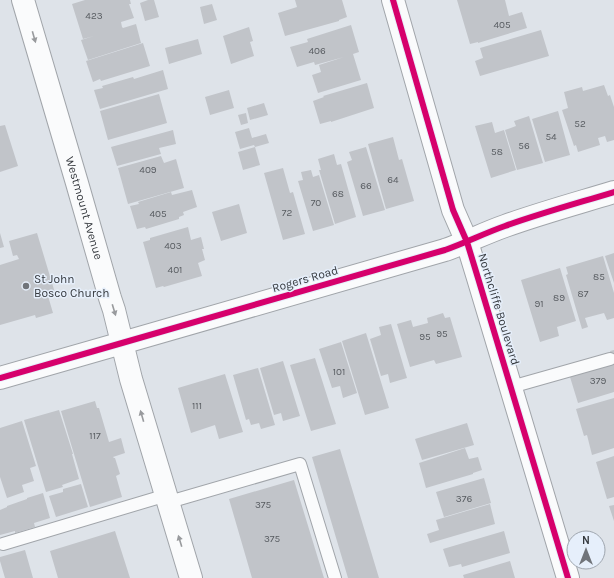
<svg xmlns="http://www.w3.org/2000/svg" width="614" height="578" font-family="Karla,sans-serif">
<rect width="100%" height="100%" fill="#dee3e9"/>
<!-- building -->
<path fill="#c1c4c9" d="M85 0H130L131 4H129L134 18 121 22 122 27 123 28 136 24 141 43 88 60 81 40 94 36 83 39 72 4Z
M148 0H154L159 17 145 21 140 3Z
M295 0H342L347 17 339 20V21L285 36 278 13 297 7Z
M457 0H505L509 16 522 12 527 28 478 43V42L470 44Z
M212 4 217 20 204 24 200 7Z
M351 25 359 52 353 54 361 80 318 93 312 75 321 72 319 65 344 57 315 65 314 62 297 67 290 47 308 42 307 39Z
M249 27 253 41 250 42 254 56 231 64 223 36Z
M541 30 549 56 480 76 475 61 483 58 480 48Z
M198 39 202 54 169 64 165 48Z
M143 43 150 66 101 81 100 79 93 82 86 61Z
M163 70 168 89 100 109 94 90 103 88 102 86 133 77 134 79Z
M367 83 374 108 331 122V121L320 124 313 101 324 97 323 96Z
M604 85 608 96 610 95 614 107V140L607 142 605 136 598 138 600 145 578 152 576 145 574 146 562 110 568 108 564 92 582 87 583 91Z
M229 90 234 108 210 115 205 97Z
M159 94 167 123 108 140 100 111Z
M264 103 268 115 250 120 247 108Z
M558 111 570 155 545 162 532 119Z
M246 113 248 123 241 125 238 115Z
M529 116 543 163 517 170 505 130 516 126 514 121Z
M492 122 495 133 504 130 516 170 491 178 475 126Z
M5 125 18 166 0 172V126Z
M249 128 252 138 266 134 269 143 255 147 254 145 240 149 235 132Z
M173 130 176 144 159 148 161 154 117 166 111 147Z
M393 137 399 160 402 159 414 201 386 209 368 144Z
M255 147 260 165 243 170 238 152Z
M366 147 385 210 363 216 347 162 352 160 349 152Z
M334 154 337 165 341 164 356 217 335 224 319 170H321L318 159Z
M161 156 164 163 176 159 184 188 128 204 118 168Z
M283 168 290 193 293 192 305 234 283 240 264 173Z
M311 170 313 177 319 175 334 225 313 231 298 181 303 180 301 172Z
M192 190 197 207 183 212 184 215 179 217V219L146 229 145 227 137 229 130 206 139 204 138 202 171 192 172 195Z
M239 204 247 233 221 241 212 212Z
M188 227 191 240 201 237 204 249H202L205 260 198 263 202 276 164 287 163 286 156 288 143 242 150 240V238Z
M0 233 4 247 0 248Z
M37 233 55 293 48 296 53 313 36 318 35 315 0 325V265L19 259 17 255 13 256 9 241Z
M614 253V283L605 256Z
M603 256 614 293V318L607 320 604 313 585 318 588 327 582 329 566 275 568 274 566 267Z
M560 268 576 321 557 327 559 336 540 342 521 280Z
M443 313 445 318 450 317 462 357 436 364 434 360 410 367 397 324 411 320 413 327 428 323 427 318Z
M391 324 407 378 390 383 388 374 381 376 370 339 381 335 379 327Z
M366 333 389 408 365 415 342 341Z
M341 342 357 393 343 398 340 386 332 388 319 349Z
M614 350V392L578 403 570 377 613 364 610 351Z
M315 358 336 424 311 431 290 365Z
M283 361 300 416 283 421 281 413 274 415 260 368Z
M258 368 275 425 261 429 259 423 251 425 249 419 246 420 233 375Z
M225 374 243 432 219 439 215 425 191 433 178 388Z
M614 398V448L592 455 587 435 584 436 576 409Z
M95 401 97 408H99L109 442 121 438 125 453 113 457 114 458H115L120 474 116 476 122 497 90 507 61 411Z
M59 410 73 454H72L79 479 62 485 63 487 46 492 24 420Z
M22 421 36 466 30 468 34 481 22 485 24 492 7 498 0 477V428Z
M467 423 474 445 422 460 415 439Z
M465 448 469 459 478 457 482 470 473 473V474L426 488 419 463Z
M340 449 379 578H348L312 457Z
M614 456V497L607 499 596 462Z
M484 478 491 503 444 517 436 492Z
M294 480 324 578H252L229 499Z
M81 484 88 507 56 517 49 496 63 492V489Z
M43 493 50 518 34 523 35 527 15 533V531L0 535V510L7 507V506L27 499V498Z
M490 504 495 524 430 543 427 534 439 530 436 520Z
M614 505V521L609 506Z
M115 531 130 578H58L50 551Z
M504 531 510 553 462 567 461 564 449 567 443 549Z
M25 550 33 578H5L0 561V557Z
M510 561 515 578H464L463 575Z"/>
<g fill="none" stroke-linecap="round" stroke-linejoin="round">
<!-- lane casing -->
<g stroke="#a1a5aa" stroke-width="14">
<path id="lane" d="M511 387 610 359
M169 502 300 464 335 578
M3 544 167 495"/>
</g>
<!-- street casing -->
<g stroke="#a1a5aa" stroke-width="24">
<g id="street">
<path id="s1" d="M23 0 77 183 110 298 114 310 131 379 191 578"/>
<path d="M393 0 453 210 467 242 478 278 568 578"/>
</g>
</g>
<!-- secondary casing -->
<g stroke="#a1a5aa" stroke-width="24">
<path id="secondary" d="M0 378 122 343 445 250C465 243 485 233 505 226 541 213 578 203 614 192"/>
</g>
<!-- lane -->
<use href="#lane" stroke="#fafbfc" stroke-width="12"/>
<!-- street -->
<use href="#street" stroke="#fafbfc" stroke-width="22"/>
<!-- secondary -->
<use href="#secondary" stroke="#fafbfc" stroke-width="22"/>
<!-- cycleway casing -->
<g stroke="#e6effb" stroke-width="8">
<path id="cycleway" d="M393 0 453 210 467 242 478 278 568 578
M0 378 122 343 445 250C465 243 485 233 505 226 541 213 578 203 614 192"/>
</g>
<!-- cycleway -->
<use href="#cycleway" stroke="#d6006c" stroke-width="6"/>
</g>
<!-- one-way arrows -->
<defs><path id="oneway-solid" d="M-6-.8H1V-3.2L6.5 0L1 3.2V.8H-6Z"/></defs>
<g fill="#989a9d">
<use href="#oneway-solid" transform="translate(34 37) rotate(74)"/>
<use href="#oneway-solid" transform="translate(114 310) rotate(73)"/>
<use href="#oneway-solid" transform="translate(142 416) rotate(-106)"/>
<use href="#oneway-solid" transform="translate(180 541) rotate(-107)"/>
</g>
<!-- markers -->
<circle fill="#70747a" stroke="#e6effb" stroke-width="1.5" cx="26" cy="286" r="4"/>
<g text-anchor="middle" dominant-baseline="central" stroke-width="3" stroke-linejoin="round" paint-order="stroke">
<!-- number labels -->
<g font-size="10" fill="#585c61">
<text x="94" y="16">423</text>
<text x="502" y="25">405</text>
<text x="317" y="51">406</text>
<text x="580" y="124">52</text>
<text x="551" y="137">54</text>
<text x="524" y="146">56</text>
<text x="497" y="152">58</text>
<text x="148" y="170">409</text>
<text x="393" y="180">64</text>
<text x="366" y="186">66</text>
<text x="338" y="194">68</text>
<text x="316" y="203">70</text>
<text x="287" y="213">72</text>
<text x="158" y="214">405</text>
<text x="173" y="246">403</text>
<text x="175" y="270">401</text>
<text x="599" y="277">85</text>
<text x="583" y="294">87</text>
<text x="559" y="298">89</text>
<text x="539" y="304">91</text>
<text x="442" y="334">95</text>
<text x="425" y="337">95</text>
<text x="339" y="372">101</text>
<text x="598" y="381">379</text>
<text x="197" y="406">111</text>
<text x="95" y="436">117</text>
<text x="464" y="499">376</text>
<text x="263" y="505">375</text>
<text x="272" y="539">375</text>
</g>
<!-- street labels -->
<g font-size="12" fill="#35393e" stroke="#e6effb">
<text stroke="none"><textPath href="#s1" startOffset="217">Westmount Avenue</textPath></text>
<text transform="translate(305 279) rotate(-16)">Rogers Road</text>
<text transform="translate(499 309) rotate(73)">Northcliffe Boulevard</text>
</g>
<!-- poi labels -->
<g font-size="12" fill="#35393e" stroke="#e6effb" text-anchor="start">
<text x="34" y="279">St John<tspan x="34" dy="14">Bosco Church</tspan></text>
</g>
</g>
<!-- north arrow -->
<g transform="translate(586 550)"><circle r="19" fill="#e6effb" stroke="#9fa6af"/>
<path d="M0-3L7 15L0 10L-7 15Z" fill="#70747a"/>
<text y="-6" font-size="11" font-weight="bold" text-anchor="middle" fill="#35393e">N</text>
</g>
</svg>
